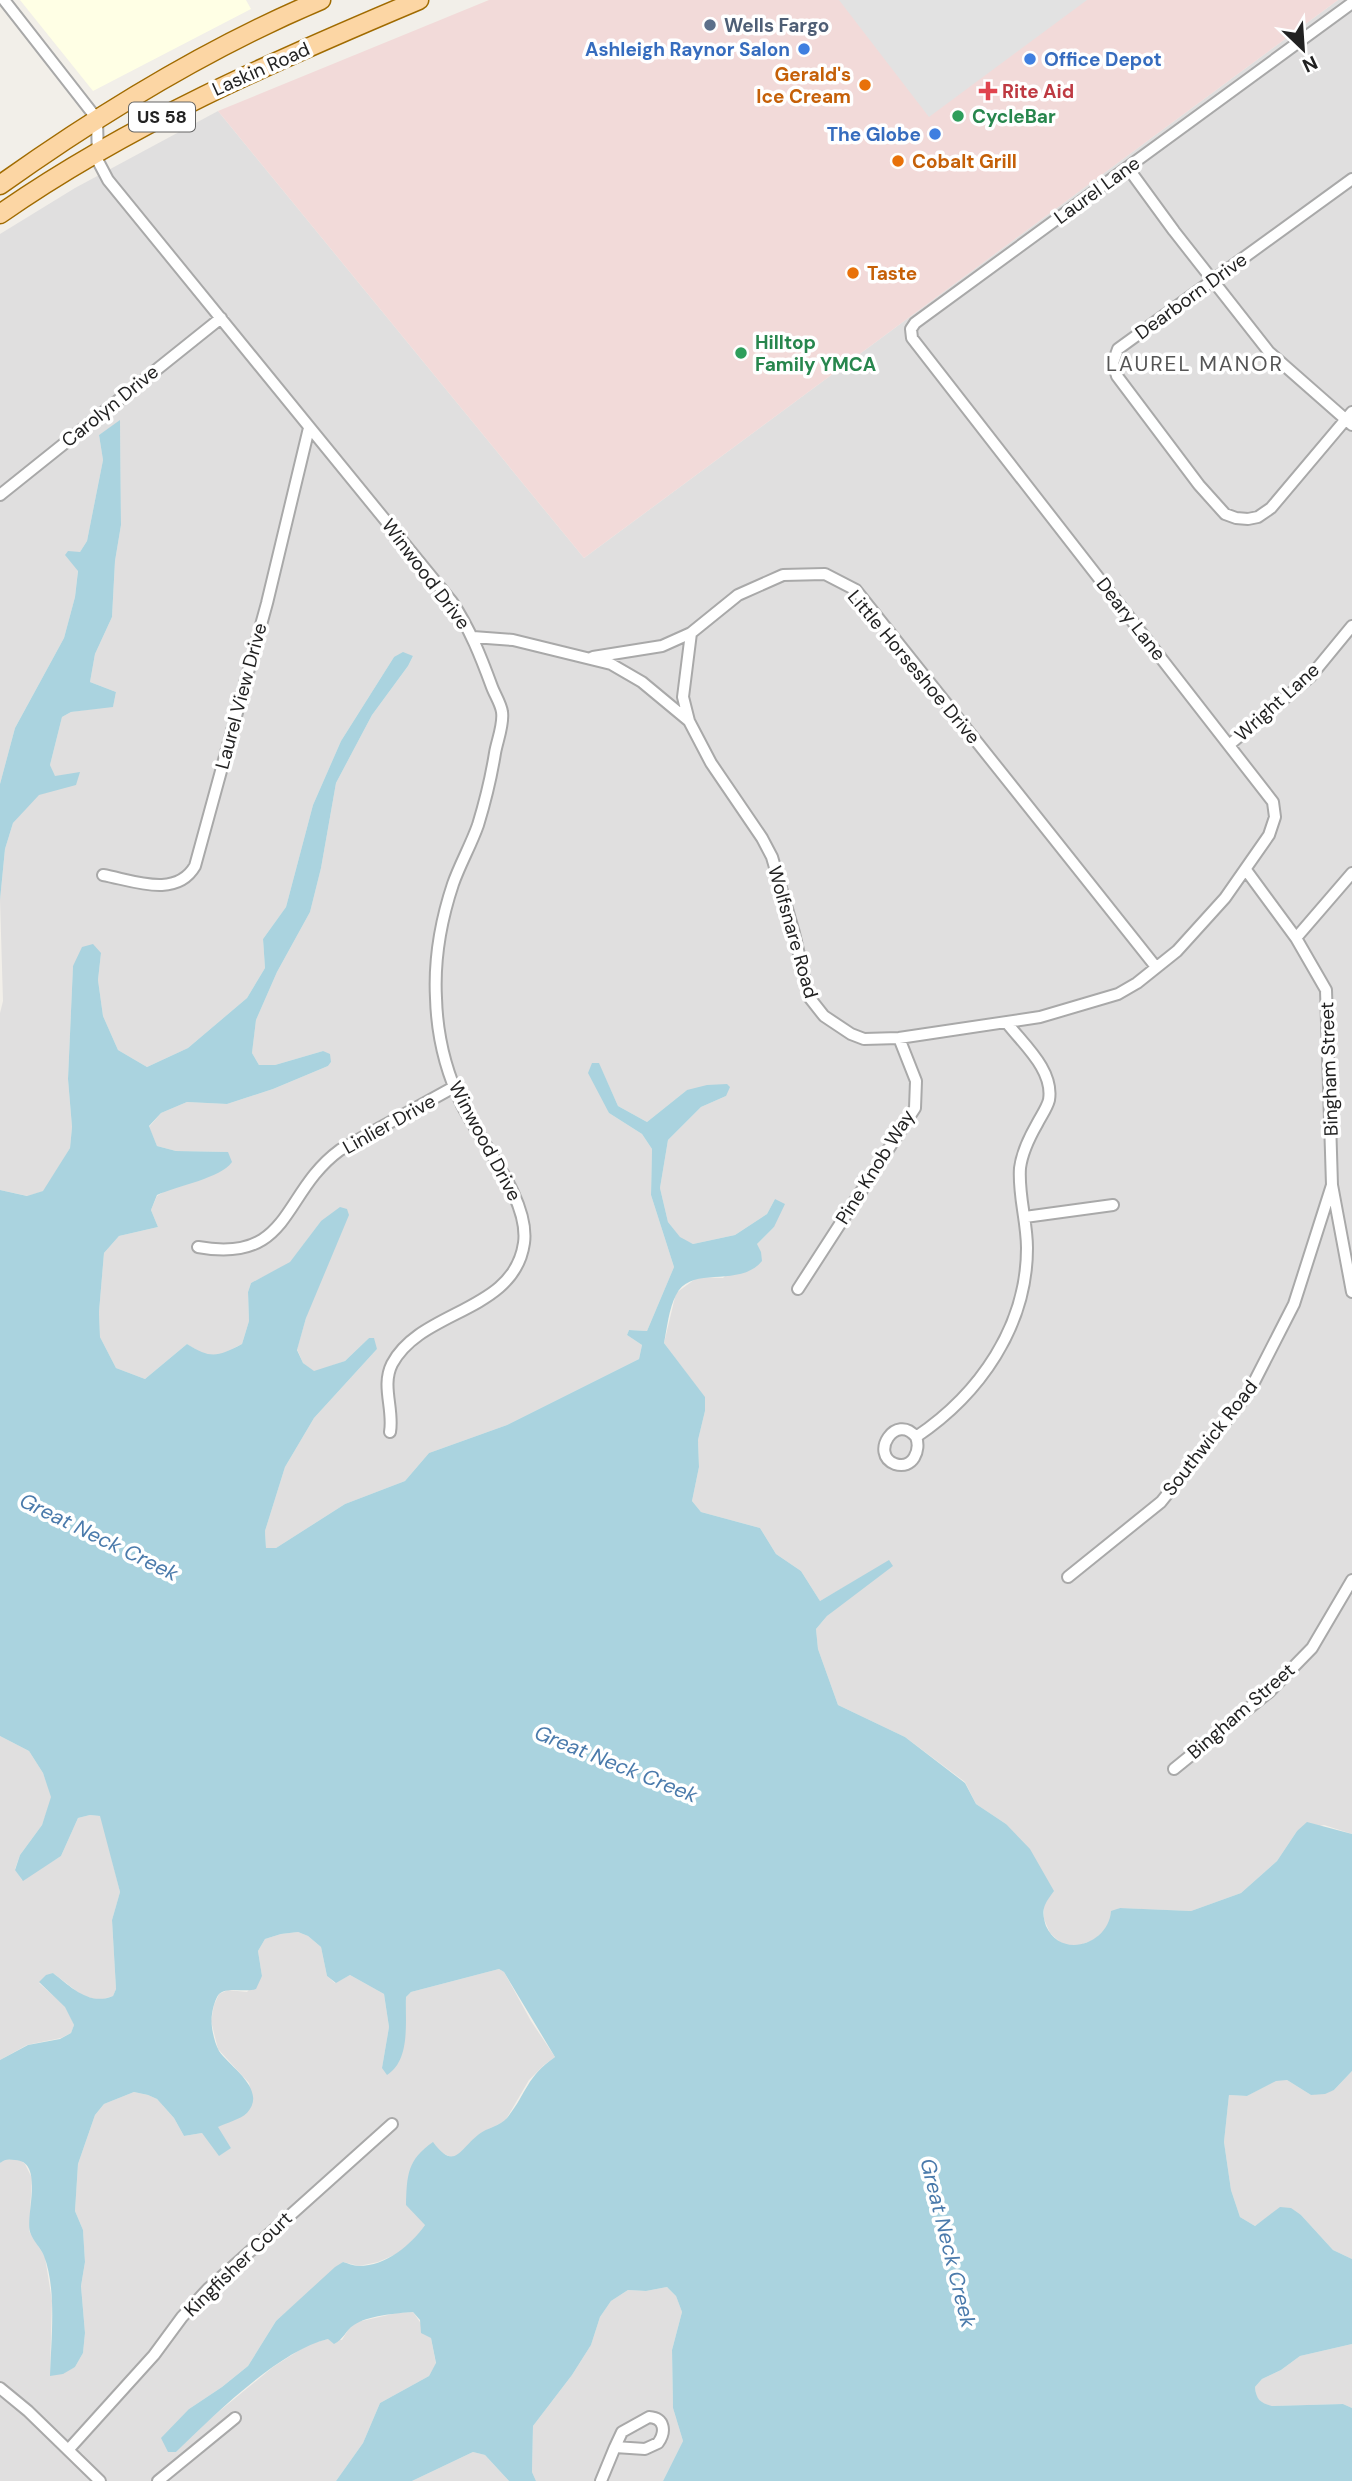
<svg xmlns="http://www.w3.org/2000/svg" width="1352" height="2481" font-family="'DM Sans',sans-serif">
<rect width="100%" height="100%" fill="#f2efe9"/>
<!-- residential -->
<path fill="#e0dfdf" d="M1338 0H1352V1834L1324 1825 1297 1831 1277 1861 1241 1893 1191 1911 1119 1908 1105 1931 1093 1940 1078 1946 1062 1944 1050 1933 1044 1919V1906L1006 1824 976 1804 965 1782 905 1737 838 1705 818 1649 816 1629 827 1616 890 1561 820 1601 801 1571 776 1554 760 1528 701 1512 692 1501 699 1467 698 1440 705 1411V1398L664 1343 676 1293 698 1277 723 1278 774 1227 775 1199 767 1214 735 1235 693 1244 680 1238 668 1222 660 1188 668 1140 701 1107 726 1096 687 1090 647 1122 618 1106 599 1064 609 1113 642 1134 652 1149 651 1195 674 1267 647 1331 629 1330 627 1335 642 1345 639 1359 507 1425 429 1453 405 1481 345 1504 276 1548H266L265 1531 285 1467 314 1418 377 1349 369 1338 345 1361 314 1372 303 1363 297 1349 306 1318 321 1221 290 1263 251 1283 248 1292 249 1321 242 1344 220 1355H204L187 1344 145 1379 116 1368 100 1337 99 1312 104 1253 119 1236 158 1227 151 1210 157 1196 227 1152 176 1151 157 1146 149 1127 161 1113 187 1102 227 1104 273 1089 328 1066 331 1062 323 1051 275 1065H259L252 1053 256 1020 277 972 310 912 321 868 336 783 372 715 408 666 413 656 394 657 341 741 313 805 286 907 263 939 265 968 247 998 188 1048 147 1067 118 1050 103 1016 98 980 101 953 73 966 68 1079 72 1127 70 1148 44 1191 28 1196 0 1190V1013L3 1001 0 900 5 849 13 823 54 776 50 765 62 717 71 712 113 706 116 692 90 682 95 654 112 617 115 561 121 525 120 421 99 435 103 460 87 541 80 552 75 597 64 638 15 728 0 784V234L75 188 218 111 584 558Z
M0 1736 29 1751 43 1773 52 1797 42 1825 20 1855 15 1869 22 1880 61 1856 78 1818 90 1815 101 1816 120 1892 112 1920 116 1989 113 1996 100 2000 83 1996 53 1973 39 1983 66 2007 74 2025 71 2033 61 2038 27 2045 0 2060Z
M298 1932 308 1936 321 1947 327 1976 335 1983 350 1975 384 1994 389 2027 382 2068 405 2039 406 1997 411 1992 499 1969 504 1972 531 2021 555 2057 544 2065 529 2080 505 2121 479 2134 457 2157H451L442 2153 425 2225 417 2236 401 2252 378 2262 359 2266 343 2262 276 2321 248 2366 222 2387 189 2409 176 2452 211 2418 273 2367 309 2344 328 2339 342 2340 348 2330 357 2322 397 2313 413 2312 431 2338 436 2364 429 2376 380 2403 363 2443 336 2481H0V2163L5 2159 20 2160 25 2164 32 2178 29 2231 45 2257 52 2301 50 2375 75 2367 83 2353 85 2333 81 2286 85 2262 83 2230 75 2211 78 2164 95 2115 104 2104 134 2092 148 2095 157 2099 174 2118 184 2136 202 2133 231 2148 217 2127 246 2114 252 2103V2096L249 2083 218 2049 211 2021 214 2005 219 1994 228 1990 247 1992 262 1976 258 1951 265 1939 281 1934Z
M1352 2071V2259L1333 2250 1301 2215 1280 2208 1255 2226 1240 2217 1231 2190 1224 2142 1229 2095 1247 2096 1276 2080H1287L1311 2095 1334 2090Z
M667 2287 676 2296 682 2312 672 2350 673 2408 683 2441 663 2481H536L532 2472 533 2426 572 2375 591 2345 600 2317 611 2301 628 2290 646 2291Z
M1352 2344V2408L1343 2404 1272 2406 1262 2404 1256 2396 1255 2387 1262 2379 1281 2370 1300 2356Z
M473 2452 485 2455 509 2481H412Z"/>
<!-- commercial -->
<path fill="#f2dad9" d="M489 0H1338L584 558 218 111Z"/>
<!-- education -->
<path fill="#ffffe5" d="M20 0H246L251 9 93 91Z"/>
<!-- parking -->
<path fill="#e2e2e2" d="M839 0H1087L929 117Z"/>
<!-- water -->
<path fill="#aad3df" d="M120 420 121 525 115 561 112 617 95 654 90 682 116 692 113 707 71 712 62 717 50 765 55 776 80 772 76 785 39 795 13 823 5 849 0 900V784L15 728 64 638 75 597 78 571 65 555 68 551 80 552 87 541 103 460 99 435Z
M403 652 413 656 408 666 372 715 336 783 321 868 310 912 277 972 256 1020 252 1053 259 1065H275L323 1051 330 1054 331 1062 328 1066 273 1089 227 1104 187 1102 161 1113 149 1126 157 1146 176 1151 228 1152 232 1162C221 1178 177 1186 157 1195L151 1210 158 1227 119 1236 104 1253 99 1312 100 1337 116 1368 145 1379 187 1344C211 1359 217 1357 242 1344L249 1321 248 1292 251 1283 290 1262 321 1221 340 1207 347 1209 349 1215 306 1318 297 1350 303 1363 314 1371 345 1361 369 1338H374L377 1349 314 1418 285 1467 265 1531 266 1548H276L345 1504 405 1481 429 1453 507 1425 639 1359 642 1345 627 1335 629 1330 647 1331 674 1267 651 1195 652 1149 642 1134 609 1113 588 1073 592 1063H599L618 1106 647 1122 687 1090 707 1085 727 1084 730 1087 726 1096 701 1107 668 1140 660 1188 668 1222 680 1237 693 1244 735 1235 767 1214 775 1199 785 1204 774 1227 757 1244 761 1252 762 1261C739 1289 691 1264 676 1295 669 1308 667 1328 664 1343L705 1397V1411L698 1440 699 1467 692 1501 701 1512 760 1528 776 1554 801 1571 820 1601 889 1560 893 1566 827 1616 816 1629 818 1649 838 1705 905 1737 965 1783 976 1804 1006 1824 1030 1849 1054 1891C1051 1895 1047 1900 1045 1905 1042 1912 1044 1920 1046 1926 1061 1960 1109 1944 1111 1911L1120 1908 1191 1911 1241 1893 1277 1861 1297 1831 1307 1822 1352 1834V2071L1334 2090 1325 2094 1311 2095 1287 2080 1276 2081 1247 2096 1229 2095 1224 2142 1231 2190 1240 2217 1255 2226 1280 2207 1291 2208 1301 2215 1333 2250 1352 2259V2344L1300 2356 1281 2370 1262 2379 1255 2387C1256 2399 1260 2403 1272 2406L1343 2404 1352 2408V2481H663L683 2441 673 2408 672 2350 682 2312 676 2296 667 2287 646 2291 628 2290 611 2301 600 2317 591 2345 572 2375 533 2426 532 2472 536 2481H509L485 2455 473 2452 412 2481H336L363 2443 380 2403 429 2376 436 2363 431 2338 421 2333 420 2320 413 2312C397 2313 366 2316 354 2325 345 2331 344 2339 334 2344L328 2339C278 2351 213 2416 176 2452H168L161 2438 189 2409 222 2387 248 2366 276 2321 335 2267 343 2262C347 2263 354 2266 359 2266 386 2266 411 2245 425 2225L406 2205C407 2175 407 2160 433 2142 455 2171 459 2150 479 2134 487 2128 500 2126 507 2118 527 2093 526 2077 555 2057L504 1972 499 1969 411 1992 406 1997C405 2021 411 2060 387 2075L382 2068 389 2027 384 1994 350 1975 336 1983 327 1976 321 1947 308 1936 298 1932 281 1934 265 1939 258 1951 262 1976 256 1989C245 1993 228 1986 219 1994 215 1999 213 2008 212 2014 210 2024 214 2042 219 2051 230 2067 268 2090 247 2113 241 2119 226 2123 218 2127L231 2148 219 2156 202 2133 184 2136 174 2118 157 2099 148 2095 134 2092 104 2104 95 2115 78 2164 75 2211 83 2230 85 2262 81 2286 85 2333 83 2353 75 2367 63 2374 50 2376C51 2341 57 2289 44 2256 41 2248 33 2241 30 2232 25 2216 45 2161 15 2160 8 2159 5 2159 0 2163V2060L28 2045 60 2039 71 2033 74 2025 65 2007 39 1982 46 1975 53 1973C71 1987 89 2006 113 1996L116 1989 112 1920 120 1892 100 1816 90 1815 78 1818 61 1856 23 1881 15 1870 20 1855 42 1825 51 1797 43 1773 29 1751 0 1736V1190L27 1196 43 1191 70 1148 72 1127 68 1079 73 966 82 947 93 944 101 953 98 980 103 1016 118 1050 147 1067 188 1048 247 998 265 968 263 939 286 907 313 805 341 741 394 657Z"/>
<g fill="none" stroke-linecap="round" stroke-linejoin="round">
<!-- minor casing -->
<g stroke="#a9a9a9" stroke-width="14">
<path id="minor" d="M4 0 97 119 98 161 108 180 452 602C470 629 481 657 492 687 495 695 501 704 502 712 504 724 497 741 495 753 491 778 485 802 478 825 471 845 460 864 453 884 441 920 434 960 436 998 437 1035 446 1072 462 1105 481 1143 530 1200 524 1243 514 1313 421 1309 392 1364 381 1386 394 1409 390 1432
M1128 168 1174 231 1269 352 1352 425
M1352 179 1118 349 1113 363 1117 376 1199 485 1225 514 1236 518 1248 519 1258 517 1271 508 1352 412
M0 495 221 318
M473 637 513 640 611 664 642 682 689 721 711 763 762 838 772 857 794 933 809 997 824 1016 851 1034 864 1039 899 1038 1040 1017 1118 994 1137 983 1177 951 1225 898 1269 835 1275 817 1273 802 912 338 911 329 915 323 1352 3
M593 657 662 646 691 633 738 595 783 575 825 574 856 590 1156 967
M689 721 683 697 691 633
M1229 745 1310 677 1352 626
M1246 870 1296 938 1326 990 1332 1185 1352 1292
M103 875C132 880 176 899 195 866L267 603 309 428
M1296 938 1352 873
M1025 1217 1113 1205
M198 1247C292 1264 281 1193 340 1150L454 1087
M798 1289 915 1108 916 1081 899 1038
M916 1437C896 1412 869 1454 895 1464 913 1470 921 1450 916 1437 980 1394 1027 1326 1027 1248 1027 1221 1018 1195 1020 1168 1022 1152 1029 1138 1037 1124 1041 1116 1047 1108 1049 1100 1054 1070 1023 1044 1007 1023
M1068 1577 1161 1502 1249 1392 1294 1304 1332 1185
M1174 1769 1269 1692 1312 1648 1352 1580
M0 2388 28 2411 100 2481
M649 2417C665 2418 666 2432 658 2443L645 2449 615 2447 622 2432Z
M69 2449 154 2355 182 2317 208 2289 392 2124
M158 2481 235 2418
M601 2481 615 2447"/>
</g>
<!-- primary casing -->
<g stroke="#a06b00" stroke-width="21">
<path id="primary" d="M0 185C101 113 207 48 321 0
M0 214C129 124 274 61 419 0"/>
</g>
<!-- minor -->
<use href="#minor" stroke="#fff" stroke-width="10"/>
<!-- primary -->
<use href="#primary" stroke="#fcd6a4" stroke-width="18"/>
</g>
<!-- markers -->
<circle fill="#5c6f8a" stroke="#fff" stroke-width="2.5" cx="710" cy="25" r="7"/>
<g fill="#3f7fe0" stroke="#fff" stroke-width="2.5">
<circle cx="804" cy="49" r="7"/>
<circle cx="1030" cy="59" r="7"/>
<circle cx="935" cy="134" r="7"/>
</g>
<g fill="#e8710a" stroke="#fff" stroke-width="2.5">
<circle cx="865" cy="85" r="7"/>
<circle cx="898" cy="161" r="7"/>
<circle cx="853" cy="273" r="7"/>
</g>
<path fill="#e0444e" stroke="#fff" stroke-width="2.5" d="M984.5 80.5h7v7h7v7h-7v7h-7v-7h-7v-7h7z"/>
<g fill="#2e9e5b" stroke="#fff" stroke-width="2.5">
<circle cx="958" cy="116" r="7"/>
<circle cx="741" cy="353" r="7"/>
</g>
<g text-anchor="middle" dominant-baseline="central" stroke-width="7" stroke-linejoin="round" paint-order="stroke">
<!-- shield labels -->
<rect fill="#fff" stroke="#646464" stroke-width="2" x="129" y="102.5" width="66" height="29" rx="5"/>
<g font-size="18" font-weight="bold" fill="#222">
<text x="162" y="117">US 58</text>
</g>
<!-- service labels -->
<g font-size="19" font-weight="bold" fill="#4e5e75" stroke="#fff" text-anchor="start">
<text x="724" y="25">Wells Fargo</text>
</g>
<!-- shop labels -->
<g font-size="19" font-weight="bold" fill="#366cbe" stroke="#fff" text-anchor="end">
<text x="790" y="49">Ashleigh Raynor Salon</text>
<text x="1044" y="59" text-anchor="start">Office Depot</text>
<text x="921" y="134">The Globe</text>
</g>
<!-- street labels -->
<g font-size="19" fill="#222" stroke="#fff">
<text transform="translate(261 69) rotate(-24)">Laskin Road</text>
<text transform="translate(1097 190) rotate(-36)">Laurel Lane</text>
<text transform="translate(1191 296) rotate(-36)">Dearborn Drive</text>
<text transform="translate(110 406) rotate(-39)">Carolyn Drive</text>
<text transform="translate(426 574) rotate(53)">Winwood Drive</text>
<text transform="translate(1131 619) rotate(52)">Deary Lane</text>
<text transform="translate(914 667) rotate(50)">Little Horseshoe Drive</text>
<text transform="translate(241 696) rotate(-75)">Laurel View Drive</text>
<text transform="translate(1277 702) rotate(-42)">Wright Lane</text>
<text transform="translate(793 932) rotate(74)">Wolfsnare Road</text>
<text transform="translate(1329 1069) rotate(-92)">Bingham Street</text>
<text transform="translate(389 1124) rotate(-29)">Linlier Drive</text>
<text transform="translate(485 1141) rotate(62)">Winwood Drive</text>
<text transform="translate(875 1167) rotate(-58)">Pine Knob Way</text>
<text transform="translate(1210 1438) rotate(-52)">Southwick Road</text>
<text transform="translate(1241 1711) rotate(-41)">Bingham Street</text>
<text transform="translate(238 2264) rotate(-44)">Kingfisher Court</text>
</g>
<!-- food labels -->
<g font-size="19" font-weight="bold" fill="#c56008" stroke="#fff" text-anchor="start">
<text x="851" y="74" text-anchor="end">Gerald's<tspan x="851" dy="22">Ice Cream</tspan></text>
<text x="912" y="161">Cobalt Grill</text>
<text x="867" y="273">Taste</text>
</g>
<!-- health labels -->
<g font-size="19" font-weight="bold" fill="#be3a42" stroke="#fff" text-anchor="start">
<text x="1002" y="91">Rite Aid</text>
</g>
<!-- leisure labels -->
<g font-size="19" font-weight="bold" fill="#27864d" stroke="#fff" text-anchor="start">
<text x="972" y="116">CycleBar</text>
<text x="755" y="342">Hilltop<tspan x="755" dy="22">Family YMCA</tspan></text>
</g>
<!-- neighbourhood labels -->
<g font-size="21" letter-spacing="2" fill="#555" stroke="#fff">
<text x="1195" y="364">LAUREL MANOR</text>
</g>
<!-- water labels -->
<g font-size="21" font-style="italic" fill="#4a7aab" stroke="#fff">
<text transform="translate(99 1537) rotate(26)">Great Neck Creek</text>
<text transform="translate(616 1764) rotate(22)">Great Neck Creek</text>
<text transform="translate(948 2243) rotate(76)">Great Neck Creek</text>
</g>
</g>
<!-- north arrow -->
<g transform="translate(1303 49) rotate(155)" stroke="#ffffff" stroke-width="5" paint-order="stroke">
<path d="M0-5L12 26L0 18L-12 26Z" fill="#222222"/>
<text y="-10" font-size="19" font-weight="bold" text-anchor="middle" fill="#222222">N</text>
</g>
</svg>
